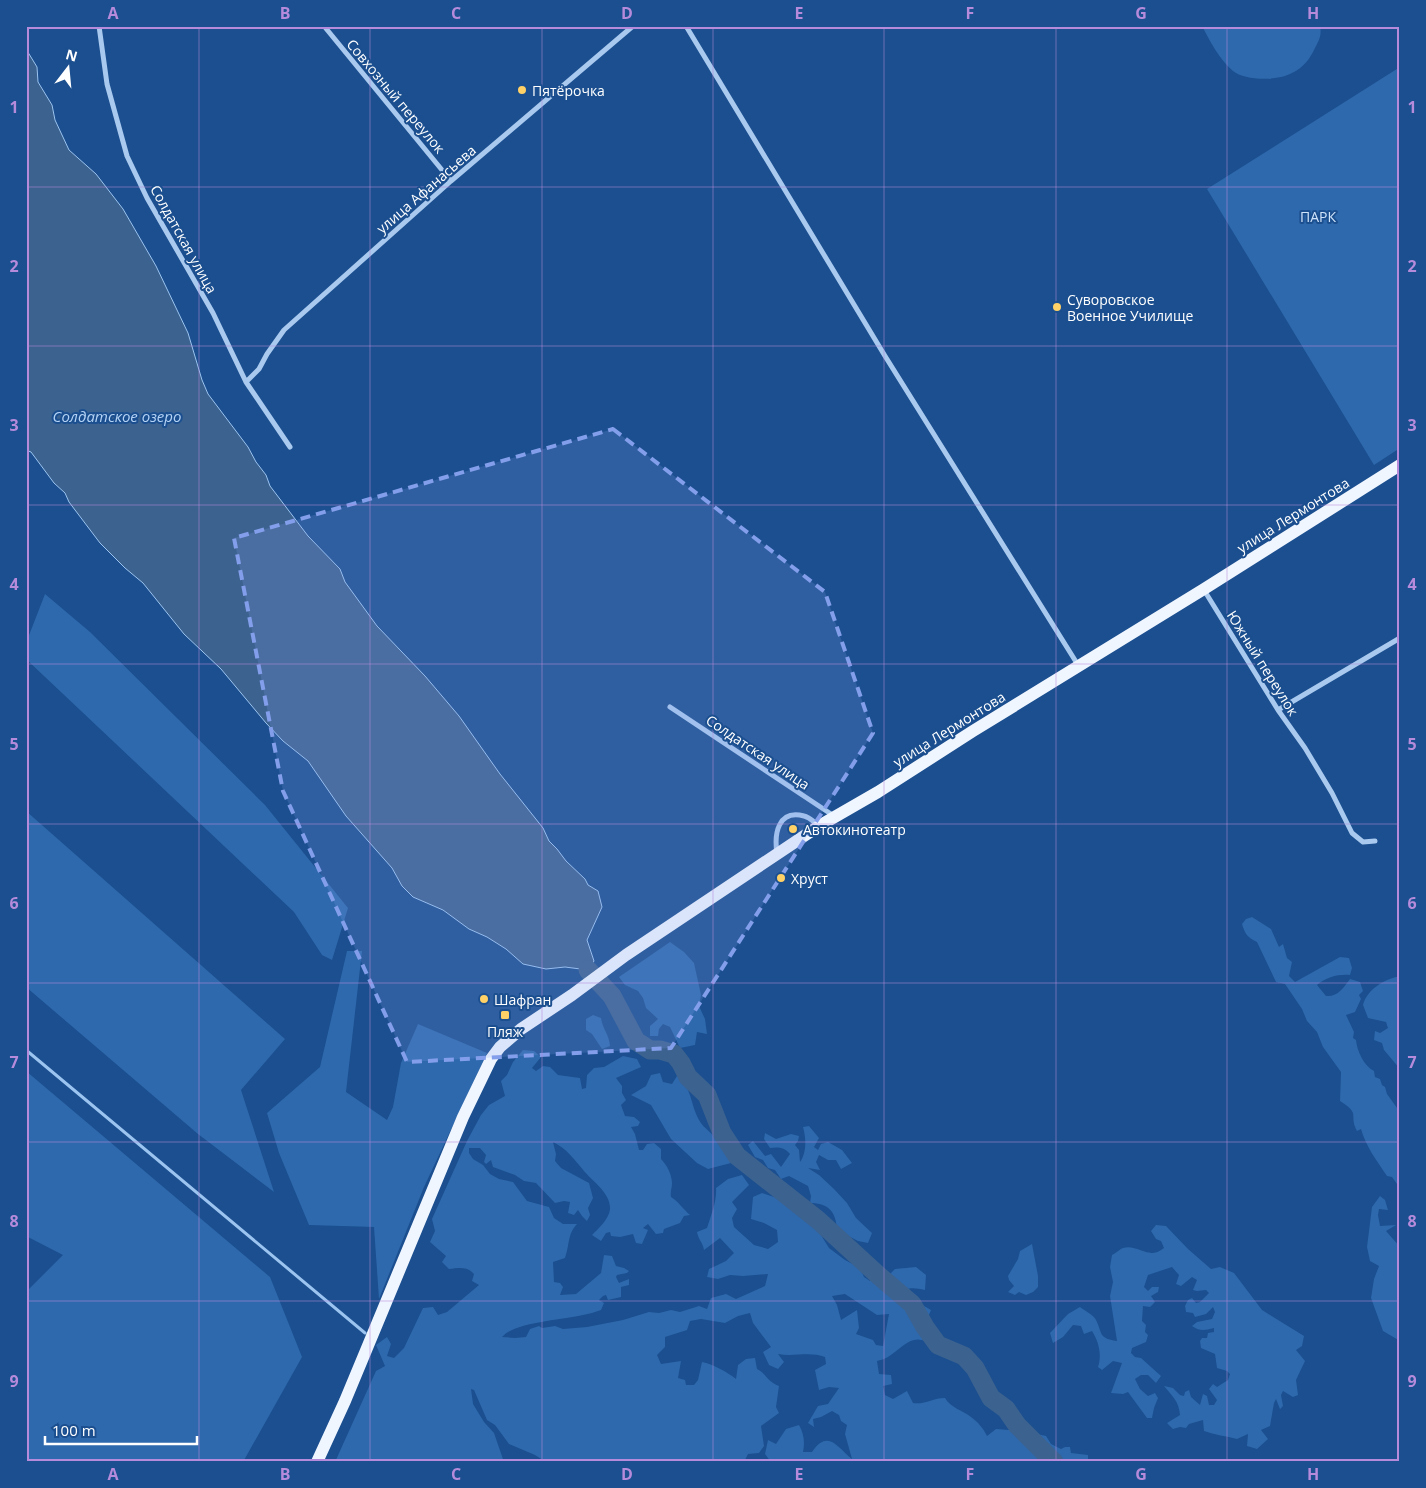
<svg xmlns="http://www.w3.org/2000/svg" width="1426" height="1488" font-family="'Open Sans',sans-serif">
<rect width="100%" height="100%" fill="#1b4f8f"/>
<!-- green -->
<path fill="#2e69ad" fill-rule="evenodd" d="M1202 26H1320C1322 35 1319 40 1315 48 1310 59 1303 68 1292 73 1278 81 1245 81 1233 71 1219 59 1210 41 1202 26Z
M1400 67V448L1374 465 1207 189Z
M45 594 90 632 265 805 348 908 332 960 322 955 294 912 26 659V643Z
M26 811 285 1039 241 1090 274 1192 198 1134 26 987Z
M1252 917 1271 929 1279 947 1283 944 1287 958 1292 962 1289 976 1295 982 1340 957 1349 958 1352 968 1350 975C1339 974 1326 977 1317 985L1326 996C1338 997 1343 988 1350 979L1360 982 1363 991 1359 995 1361 999 1355 1012 1346 1015 1354 1032 1353 1038 1356 1040C1357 1051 1364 1066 1374 1071L1375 1077 1380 1079 1382 1085 1385 1087 1387 1094 1400 1112V1200L1398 1201 1397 1184 1392 1177 1387 1176C1377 1161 1366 1147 1361 1129L1357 1131C1348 1114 1362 1115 1340 1101L1341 1072 1323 1047 1317 1032 1307 1021 1302 1009 1285 984 1276 982 1257 942C1247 937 1245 934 1242 924L1246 919Z
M670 942 684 952 694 963 701 995 699 1006 705 1019 707 1034 697 1032 695 1045 680 1048 670 1027 663 1024 659 1029 658 1036H650V1026L658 1019 646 1008 643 998 638 991 625 985 619 977Z
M347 951H362L346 1092 387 1120 393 1107 401 1063 418 1024 487 1053 424 1187 379 1299 374 1227 309 1225 279 1153 267 1113 320 1067Z
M1400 976V1069L1384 1050 1382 1043 1374 1040 1375 1031 1380 1033 1388 1028 1386 1022 1368 1018 1363 1005C1367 989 1385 979 1400 976Z
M593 1015 601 1018C603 1030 609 1034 610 1046L602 1049 592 1034 586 1030V1019Z
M523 1050 534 1051 541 1057 532 1068 536 1071 543 1066 550 1067 558 1075 580 1078 582 1089 586 1088 587 1075 594 1068 604 1067 623 1056 637 1059 641 1067 616 1078 622 1086V1093L626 1100 621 1105 625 1116 634 1117 640 1122 638 1126 631 1127 635 1134 639 1150H643L647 1144 654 1143 661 1149V1159C667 1165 672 1175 672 1183 672 1189 670 1191 671 1197 679 1202 683 1209 690 1215L684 1216 680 1223 664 1229 663 1233 656 1234 648 1224 643 1228 648 1230 642 1244 636 1243 633 1234 620 1237 611 1236 610 1232 606 1233 601 1241 592 1235C599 1228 609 1219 610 1209 611 1193 592 1181 584 1171 574 1159 567 1149 553 1142L556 1154 555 1161 561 1168 589 1183 593 1198 588 1208 590 1215 587 1221 582 1216 578 1210 574 1215 568 1213 570 1202 564 1201 555 1203 536 1183 524 1181 515 1175 493 1167 491 1160 486 1164 484 1162 486 1155 480 1148H469V1153L473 1159 483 1165 490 1174 499 1179 513 1182 527 1201 549 1207 554 1218 563 1224H577C567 1235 570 1244 565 1258L553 1262 554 1282 560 1283 563 1287 560 1295 576 1294 601 1273 604 1255 612 1256 616 1266 624 1268 629 1271 627 1273 617 1275 616 1277 619 1283 629 1279V1285L621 1287V1297L608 1300 606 1295 603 1296 599 1300 604 1303 601 1310C595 1312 589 1314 583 1315 563 1320 514 1322 502 1337L515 1338 526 1337 530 1329 539 1326 542 1328 555 1326 563 1329 587 1327 623 1320 649 1312 659 1313 671 1310 680 1312 699 1306 707 1309 711 1298 726 1294 736 1299 765 1286 768 1274 743 1276 730 1275 718 1279 707 1277 709 1269 726 1261 734 1253 720 1238 704 1250C703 1243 698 1239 697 1232L707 1228C711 1215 717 1201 716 1188L728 1179 742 1175 749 1185 732 1202 737 1209 732 1218 734 1227 754 1245 768 1249 778 1242 777 1230 764 1223 751 1219 753 1197 762 1193 777 1198 806 1217 819 1232 829 1248 845 1260 860 1268 864 1277 870 1281 882 1268 890 1274 895 1269 916 1267 926 1275 925 1290C912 1287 906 1287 895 1296L913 1310 924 1306 931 1310 926 1322 933 1333 936 1349C915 1329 906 1345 888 1357 885 1359 880 1360 877 1361L879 1374 891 1375 892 1384 883 1386 885 1395 893 1399 907 1391 913 1403C925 1405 932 1398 945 1398 951 1408 962 1410 971 1417 978 1422 983 1428 987 1436L996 1429 1009 1430 1024 1424 1028 1432 1046 1436 1051 1444 1061 1449 1065 1447H1070L1071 1453 1088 1455V1459H1092L1097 1462H771L765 1454 768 1440 776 1444 786 1429 799 1425C804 1434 805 1442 803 1452H812C828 1428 838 1448 852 1459L845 1434 847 1425 841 1421 839 1415 832 1411 821 1417 813 1419 814 1427 808 1423 818 1406 828 1404 839 1388 829 1387 819 1390 815 1370 826 1364 825 1357C810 1351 794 1357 778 1354L784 1362 778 1369 769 1365 763 1352 771 1347 753 1323 750 1313 738 1316 725 1323 701 1319 690 1321 687 1330 665 1337V1347L657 1355 661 1364 681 1361 678 1378 685 1380 686 1385H694L698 1380 702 1362C713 1364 727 1372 736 1379L738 1365 746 1359 755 1358 757 1369C767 1374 766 1381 779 1386L776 1407 779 1413 761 1426 764 1446 759 1453 748 1454 744 1462H546L535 1455 509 1444 495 1425 487 1420 474 1390 471 1389 473 1404 484 1422 494 1433 504 1462H335L376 1371 385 1366 376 1345 387 1337 391 1344 387 1356 394 1358 404 1348 423 1308 433 1307 438 1315 447 1312 479 1285 472 1281 474 1274C467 1266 459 1268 449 1269L442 1262 446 1256 430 1242 435 1231 432 1219 467 1141 481 1115 489 1105 505 1096 501 1081 507 1075 513 1062ZM845 1294 877 1315 889 1314 883 1346 876 1345 873 1340 856 1334 859 1328 857 1310 841 1320 837 1305 832 1296Z
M26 1071 270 1277 302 1357 243 1462H26V1292L63 1255 26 1236Z
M660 1073 663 1082 672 1084 677 1076C694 1092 689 1101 699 1120 704 1129 714 1134 720 1143 725 1149 728 1157 731 1163L708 1169 697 1163 671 1139 651 1105 631 1095 646 1086 651 1075Z
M809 1126 819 1138 814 1147 818 1150 821 1144 828 1142 842 1150 852 1163 841 1169 836 1160H828L819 1155 816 1162 820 1170 808 1168 819 1175 834 1189 847 1203 856 1218 872 1233 868 1243 858 1241 837 1230C836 1212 829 1203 810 1203L811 1196 808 1186 789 1176 781 1179 775 1170 768 1168 763 1160 755 1157 748 1145 753 1141 765 1156 771 1154 781 1167 790 1154C784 1147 778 1147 770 1148L764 1139 765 1133 776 1139 791 1134 799 1136 798 1141 795 1145 799 1150 800 1162C807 1152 806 1138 803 1127Z
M1380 1196 1385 1200 1388 1210 1379 1209 1378 1215 1380 1226 1396 1225 1386 1231 1400 1247V1341L1383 1331 1371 1298 1374 1279 1379 1266 1370 1261 1367 1247 1372 1207Z
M1156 1225 1166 1226 1188 1249 1211 1269 1220 1267 1234 1273 1262 1310 1304 1336 1302 1346 1296 1350 1305 1361 1296 1380 1298 1395 1293 1397 1283 1391 1281 1395 1283 1406 1280 1409 1276 1399 1274 1403 1270 1426 1261 1430 1268 1439 1257 1449 1247 1446 1248 1434 1237 1439C1226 1436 1215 1435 1204 1431L1203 1420 1189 1424 1186 1428 1180 1427 1173 1429 1167 1423 1180 1415C1179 1401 1172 1396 1164 1386L1173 1388 1180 1395 1184 1396 1185 1392 1189 1390 1191 1397 1200 1405 1203 1394 1207 1396 1209 1405H1214L1217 1400 1209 1389 1213 1384 1217 1387 1228 1380 1230 1374 1227 1371 1217 1368 1215 1354 1201 1348 1200 1341 1202 1338H1207L1208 1333 1214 1332V1328C1205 1330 1201 1332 1192 1326L1197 1322 1212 1319 1215 1312 1213 1307 1206 1314 1195 1317 1193 1313 1186 1312 1185 1306 1188 1300 1192 1298 1196 1303 1200 1302 1209 1293 1206 1290 1197 1291 1193 1290 1197 1280 1192 1277 1181 1286 1176 1284 1179 1275 1172 1267 1148 1275 1144 1287 1148 1291 1152 1287H1159L1158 1292 1151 1296 1155 1302 1150 1307 1143 1306 1142 1321 1146 1325 1145 1332 1148 1335 1146 1342 1132 1348 1131 1353 1135 1357 1141 1358 1161 1376 1156 1383 1148 1375H1141L1135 1379 1140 1389 1148 1396 1155 1393 1158 1398 1154 1408 1152 1418H1147L1128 1392 1123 1394 1111 1393 1122 1363 1113 1361 1102 1370 1098 1367C1102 1355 1099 1342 1092 1331L1084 1334 1081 1326 1073 1325 1063 1337 1053 1343 1050 1333 1068 1314 1080 1307C1085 1311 1094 1315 1096 1320 1103 1334 1098 1338 1117 1341L1110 1296 1113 1282 1110 1267 1112 1255C1116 1253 1120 1249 1123 1248 1139 1244 1148 1261 1164 1248L1161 1241 1156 1239 1151 1231Z
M1032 1244 1038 1276V1287L1033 1292 1026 1295 1019 1292 1015 1295 1008 1292 1014 1286 1009 1280 1008 1276 1018 1259 1020 1251Z"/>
<!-- water -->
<path fill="#3c6290" stroke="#9cc4f0" d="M26 49 37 67 38 82 52 105 55 120 69 150 96 174 123 209 156 266 188 333 202 380 208 394 248 447 256 462 266 475 270 486 308 536 340 569 345 582 377 626 425 676 459 716 500 774 543 828 549 841 557 849 566 861 585 879 588 885 598 891 602 907 587 940 594 961 588 970 565 967 546 969 523 964 506 949 487 937 469 929 443 910 413 897 402 886 392 868 346 816 308 761 283 741 266 723 221 669 184 634 143 583 125 568 100 543 69 502 65 493 54 483 31 452 26 450Z"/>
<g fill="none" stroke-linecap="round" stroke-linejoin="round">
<!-- stream -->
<path stroke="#9cc4f0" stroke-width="3" d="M26 1050 365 1333"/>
<!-- river -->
<path stroke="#3c6290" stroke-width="19" d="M588 970 612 996 636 1041 650 1050H660L674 1054 681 1063 688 1077 707 1095 722 1133 737 1156 818 1220 878 1275 912 1304 925 1327 938 1345 964 1356 975 1368 991 1398 1006 1409 1017 1425 1054 1462"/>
<!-- street -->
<path stroke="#a9c9ee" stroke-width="5" d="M99 26 107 84 127 156 147 198 213 313 246 382 290 447
M324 26 451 181
M686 26 885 356 1078 665
M246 382 259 369 267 354 284 330 451 181 633 26
M1204 590 1278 710 1305 748 1332 793 1352 833 1363 842 1375 841
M670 707 834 816
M1278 710 1400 638
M777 853C774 834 778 809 804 816 809 817 814 822 818 825"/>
<!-- primary -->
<path stroke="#f0f6ff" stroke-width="12" d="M317 1462 345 1401 463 1117 491 1059 500 1047 521 1029 572 995 626 955 819 826 878 792 973 731 1204 589 1400 465"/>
</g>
<!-- marked area -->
<path fill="#839eea" fill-opacity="0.2" stroke="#839eea" stroke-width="4" stroke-dasharray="10 6" stroke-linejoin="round" d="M613 429 825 592 873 733 671 1048 407 1062 283 791 234 538Z"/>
<!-- grid -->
<path fill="none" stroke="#b68bdc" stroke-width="1" stroke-opacity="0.55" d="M199 26V1462M370 26V1462M542 26V1462M713 26V1462M884 26V1462M1056 26V1462M1227 26V1462M26 187H1400M26 346H1400M26 505H1400M26 664H1400M26 824H1400M26 983H1400M26 1142H1400M26 1301H1400"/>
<!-- markers -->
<g fill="#ffd166" stroke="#1b4f8f" stroke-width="2">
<circle cx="522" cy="90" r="5"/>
<circle cx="1057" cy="307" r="5"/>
<circle cx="793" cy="829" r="5"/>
<circle cx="781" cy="878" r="5"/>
<circle cx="484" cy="999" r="5"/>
<rect x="500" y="1010" width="10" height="10" rx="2.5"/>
</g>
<g text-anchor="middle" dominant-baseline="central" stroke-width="4" stroke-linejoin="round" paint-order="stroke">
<!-- poi labels -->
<g font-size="14" fill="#fff" stroke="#1b4f8f" text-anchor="start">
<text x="532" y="90">Пятёрочка</text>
<text x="1067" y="299">Суворовское<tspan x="1067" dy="16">Военное Училище</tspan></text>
<text x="803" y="829">Автокинотеатр</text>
<text x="791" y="878">Хруст</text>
<text x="494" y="999">Шафран</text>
<text x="505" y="1031" text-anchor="middle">Пляж</text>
</g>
<!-- street labels -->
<g font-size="14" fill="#fff" stroke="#1b4f8f">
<text transform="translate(396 96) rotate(50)">Совхозный переулок</text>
<text transform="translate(426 189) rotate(-41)">улица Афанасьева</text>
<text transform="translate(184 239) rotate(61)">Солдатская улица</text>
<text transform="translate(1293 515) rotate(-32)">улица Лермонтова</text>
<text transform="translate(1263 663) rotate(58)">Южный переулок</text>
<text transform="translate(949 729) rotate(-32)">улица Лермонтова</text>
<text transform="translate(758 752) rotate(34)">Солдатская улица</text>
</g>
<!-- park labels -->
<g font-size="14" fill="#cfe3fa" stroke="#1b4f8f">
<text x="1318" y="216">ПАРК</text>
</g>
<!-- water labels -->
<g font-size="15" font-style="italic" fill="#b5d3f5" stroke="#1b4f8f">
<text x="117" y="416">Солдатское озеро</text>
</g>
</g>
<!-- border -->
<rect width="1426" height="1488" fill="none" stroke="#1b4f8f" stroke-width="55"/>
<!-- north arrow -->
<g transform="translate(68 68) rotate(16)" stroke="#1b4f8f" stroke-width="4" paint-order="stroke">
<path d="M0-4L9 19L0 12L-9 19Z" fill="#ffffff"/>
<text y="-8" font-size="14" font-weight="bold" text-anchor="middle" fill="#ffffff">N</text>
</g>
<!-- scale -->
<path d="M45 1436v8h152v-8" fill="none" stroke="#ffffff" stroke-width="2.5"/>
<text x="52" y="1436" font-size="15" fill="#ffffff" stroke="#1b4f8f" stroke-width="4" paint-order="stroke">100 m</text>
<rect x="28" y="28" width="1370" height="1432" fill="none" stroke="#b68bdc" stroke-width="2"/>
<g font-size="16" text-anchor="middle" font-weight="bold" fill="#b68bdc">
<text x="113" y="19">A</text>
<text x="285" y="19">B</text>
<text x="456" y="19">C</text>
<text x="627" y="19">D</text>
<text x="799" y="19">E</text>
<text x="970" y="19">F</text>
<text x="1141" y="19">G</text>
<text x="1313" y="19">H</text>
<text x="14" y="113">1</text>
<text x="1412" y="113">1</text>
<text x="14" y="272">2</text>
<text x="1412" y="272">2</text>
<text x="14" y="431">3</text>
<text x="1412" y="431">3</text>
<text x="14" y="590">4</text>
<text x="1412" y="590">4</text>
<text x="14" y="750">5</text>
<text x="1412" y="750">5</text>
<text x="14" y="909">6</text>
<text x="1412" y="909">6</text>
<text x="14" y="1068">7</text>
<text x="1412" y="1068">7</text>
<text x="14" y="1227">8</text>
<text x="1412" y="1227">8</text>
<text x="14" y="1387">9</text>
<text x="1412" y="1387">9</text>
<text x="113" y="1480">A</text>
<text x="285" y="1480">B</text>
<text x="456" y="1480">C</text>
<text x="627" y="1480">D</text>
<text x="799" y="1480">E</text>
<text x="970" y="1480">F</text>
<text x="1141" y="1480">G</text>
<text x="1313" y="1480">H</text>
</g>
</svg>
